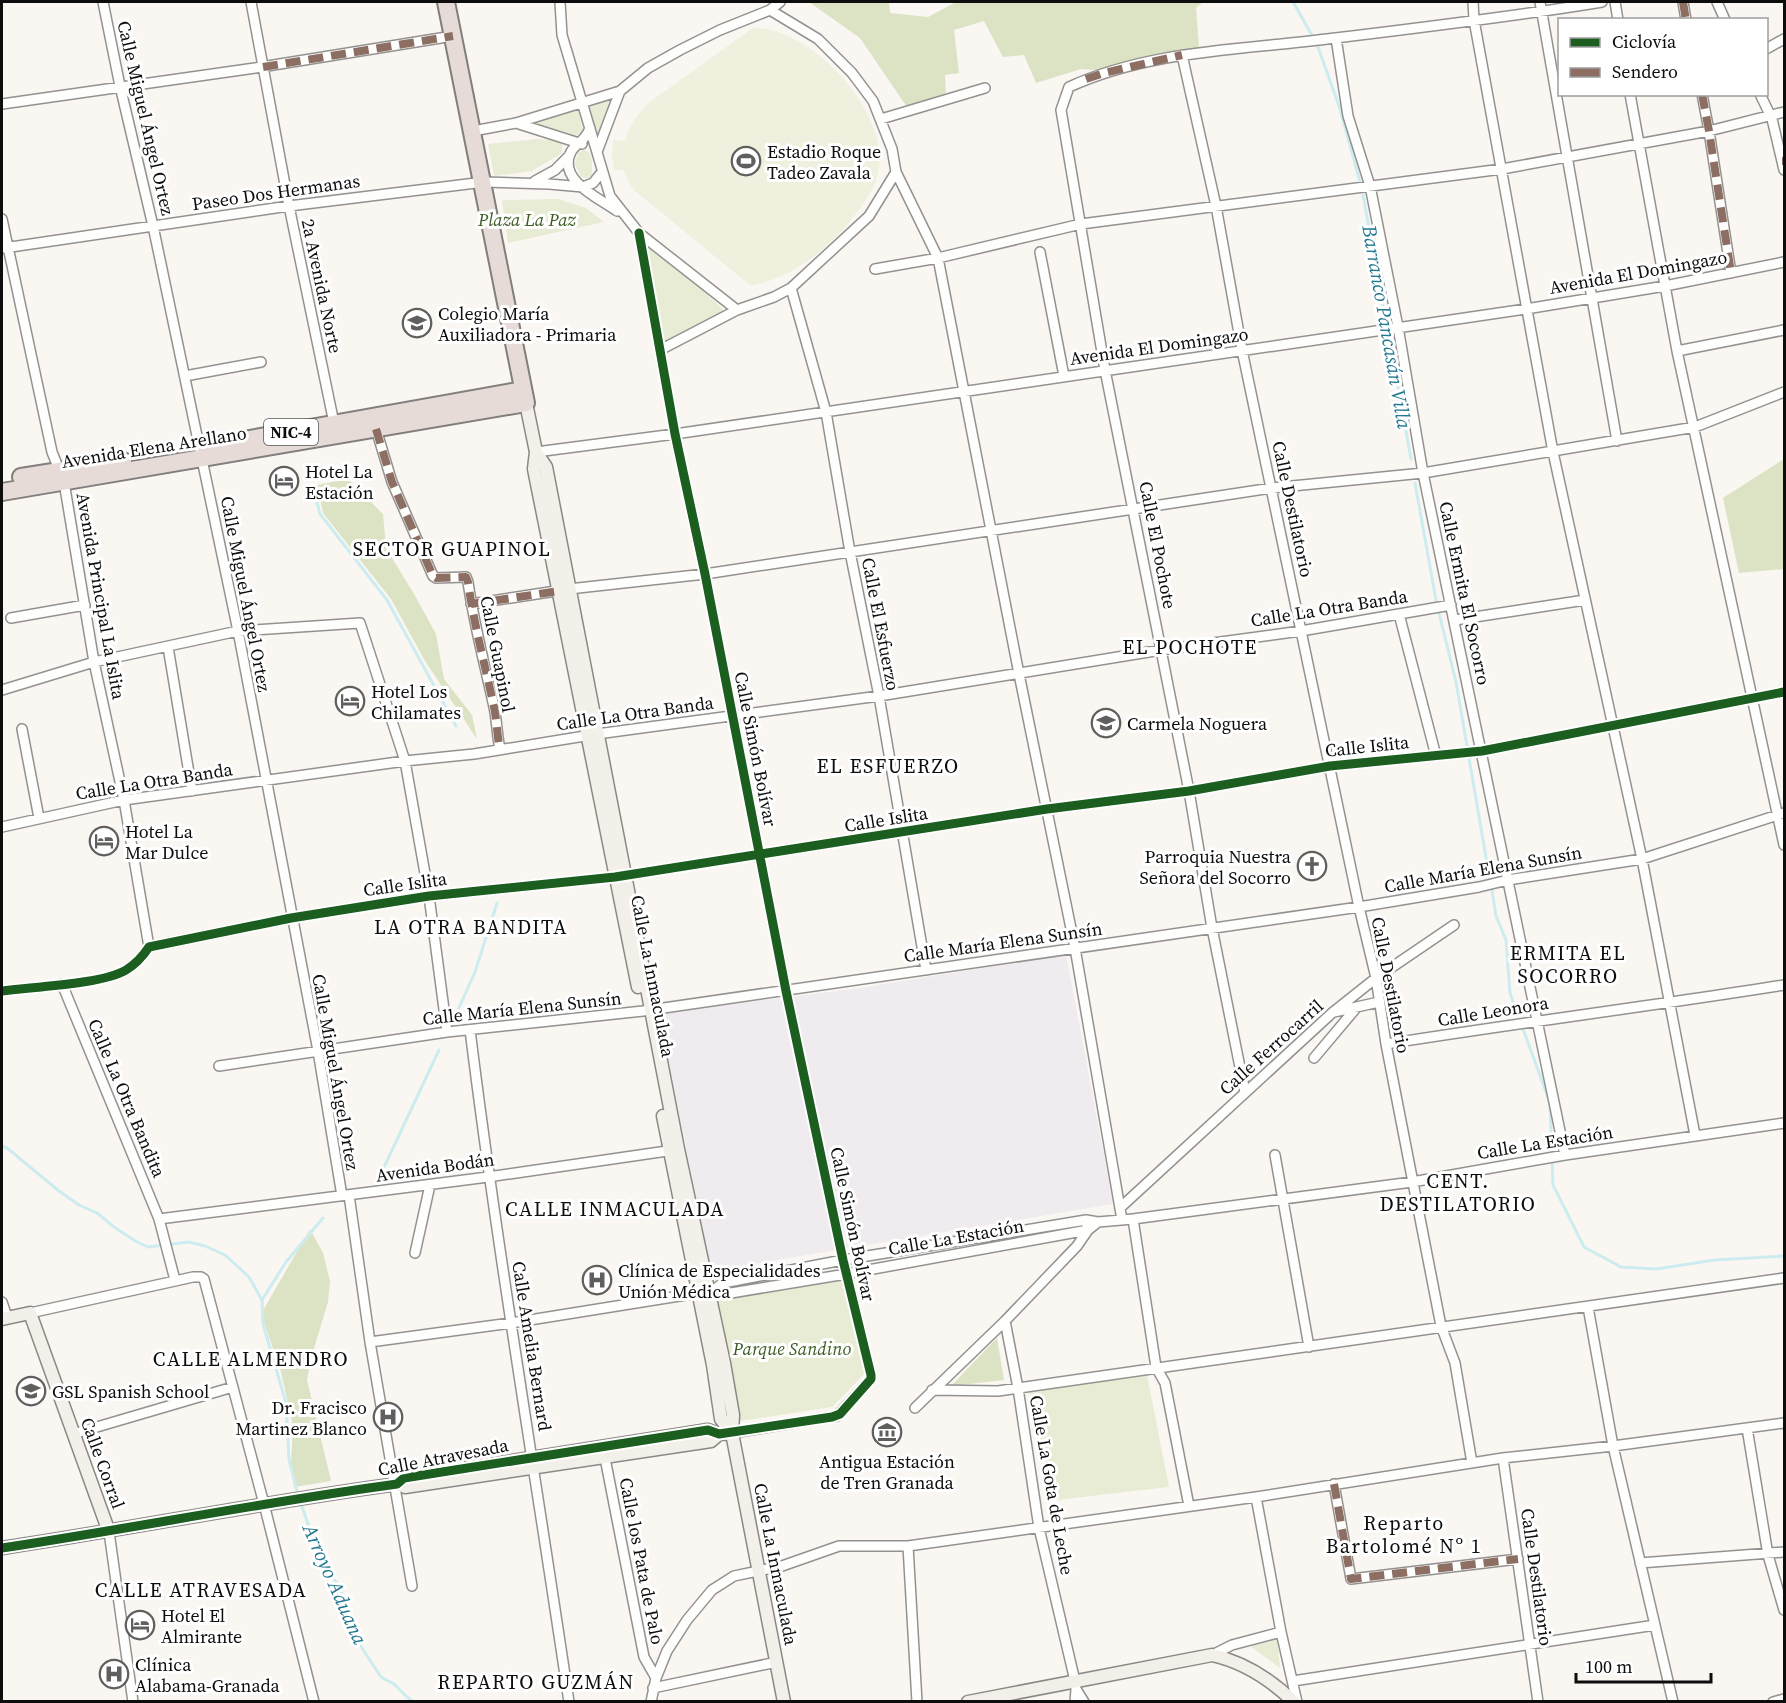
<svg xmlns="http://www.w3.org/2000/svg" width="1786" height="1703" font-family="'Source Serif 4',serif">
<rect width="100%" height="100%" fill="#faf6f2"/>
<!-- industrial -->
<path fill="#f0ebee" d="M1066 954 1113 1204 711 1271 659 1013 861 988Z"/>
<!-- green -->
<path fill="#e8ecd5" d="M611 95 610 103 600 134H597L594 132 586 106Z
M571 108 578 109 583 130 574 137 533 123Z
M538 139 557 141 562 144V153L532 171 494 176 488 144Z
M584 150 589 152 592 160V175L587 178 581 177 575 164 578 153Z
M558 199 586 208 604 222 508 243 502 200Z
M639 233 725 311 662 349Z
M842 1275 866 1372 832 1407 740 1421 714 1298Z
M1146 1370 1169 1487 1048 1501 1029 1389Z
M1277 1637 1280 1668 1249 1645Z"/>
<!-- forest -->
<path fill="#dbe3c4" d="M809 2H889L890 13 928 17 956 2H1203L1196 8 1199 47 1108 71 1081 69 1036 83 1024 55 1003 57 984 21 954 30 959 73 945 75 946 99 907 107 860 38Z
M1784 459V569L1739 573 1723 498Z
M348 479 383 514 386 548 414 594 436 634 444 679 472 715 477 739 425 661 391 599 323 513 317 485Z
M310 1229 323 1253 330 1281 328 1302 311 1358 307 1380 331 1481 294 1487 291 1462 293 1426 280 1368 261 1314Z
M997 1338 1004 1380 951 1386Z"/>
<!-- pitch -->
<path fill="#f0f0de" d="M753 28C811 27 887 110 879 167 878 181 870 193 863 204 836 243 798 276 751 286L635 191 629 183 623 169 614 171 612 157 613 140 625 141C630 126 636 116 647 104Z"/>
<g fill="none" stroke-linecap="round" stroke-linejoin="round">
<!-- stream -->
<path stroke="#cdecf0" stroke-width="3" d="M1293 2 1313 37
M1317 44 1340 109 1360 182
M1363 195 1411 459
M1415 483 1436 600
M314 491 320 514 387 600 456 726
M1439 613 1456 682 1489 875
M1492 890 1496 916 1506 940 1510 993 1516 1010
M453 1021 475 972 497 903
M1522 1026 1550 1103 1553 1185 1584 1247 1621 1267 1656 1269 1715 1260 1784 1256
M2 1146 7 1148 59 1191 79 1205 97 1213 114 1227 137 1242 148 1247 189 1242 205 1246 225 1255 249 1277 262 1300 263 1324 286 1403 289 1460 298 1495
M379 1178 439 1050
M262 1300 286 1262 323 1218
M300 1501 322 1564 337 1583 346 1602 358 1642 381 1677 394 1684 407 1697 414 1702"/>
<!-- street casing -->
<g stroke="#949290" stroke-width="12">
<path id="street" d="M103 2 120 86 153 226 238 631 318 1051 342 1196
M251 2 289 206 335 428
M560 2 562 35 610 196 639 233 737 310
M1473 2 1474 20 1553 452 1642 859 1695 1135
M1540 2 1617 441
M1615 2 1618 20
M1683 2 1686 20
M1717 2 1725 20
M770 10 780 2
M1336 38 1348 116 1370 186 1398 327 1423 473 1565 1155
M1766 49 1784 39
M1182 55 1216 206 1242 350 1359 907 1376 978 1386 1044 1441 1326 1455 1363 1472 1463
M1630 94 1677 351 1784 845
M1702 94 1709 131 1731 273
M1760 94 1772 119 1784 170
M2 104 255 68 453 36
M881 119 985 88
M516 123 582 144
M590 128C585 143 574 143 570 154 559 181 599 198 617 211
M473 131 516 123 620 91 648 68 680 50 720 30 770 10 818 39 852 73 873 101 892 149 896 172 938 258 1019 674 1075 948 1122 1220
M597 152 620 91
M535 181 555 170 569 156
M2 219 52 452 64 482 94 662 124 800 149 947
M639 233 675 434 705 574 786 991 843 1260 871 1375V1379L837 1416 732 1433
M4 248 289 206 484 182 549 184 583 187 593 183 602 172
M1040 252 1064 376
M875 269 938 258 1081 224 1502 169 1709 131 1784 112
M791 288 826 412 850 552 879 696 926 970
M660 350 737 310 774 297 791 288 869 216 896 172
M1677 351 1784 330
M185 376 261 362
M376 429 392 482 433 576 436 578 466 577 468 582C474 625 485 665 494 707 497 721 497 736 500 749
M536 452 675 434 1526 309 1665 286 1784 262
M471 604 569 589 705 574 1272 488 1423 473 1695 427 1784 392
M1399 614 1436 756
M11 618 85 605
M1455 620 1585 600
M168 647 192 791
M2 690 94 662 238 631 360 623 405 761 429 896 447 1032
M22 729 39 818
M2 827 124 800 405 761 474 754 597 734 879 696 1161 650 1301 631 1451 605
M62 984 159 1219 175 1280
M2 991C31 987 104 984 126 970 136 964 143 956 149 947L291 918 429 896 615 877 1047 809 1189 791 1330 766 1482 751 1784 692
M1334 1012 1379 1002
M470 1030C498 1255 536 1478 569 1702
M1386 1044C1518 1023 1652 1006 1784 985
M1314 1058 1357 1007
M219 1066 447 1032 643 1011 1359 907 1479 887 1508 880 1642 859 1784 813
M1245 1092 1212 928 1189 791 1161 650 1105 370 1061 110 1069 87C1150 50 1241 50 1327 39 1419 28 1511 17 1602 2
M1275 1155 1309 1347
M349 1195 370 1342 412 1586
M1121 1207 1332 1013 1376 978 1454 925
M159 1219 488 1177 674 1150
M1133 1219 1156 1367 1165 1383 1189 1506
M415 1253 430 1185
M712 1291 725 1294 846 1274 1088 1230 1098 1222
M2 1302 7 1317
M1588 1307 1613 1446 1673 1702
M30 1313 193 1277H201L204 1279 264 1504 314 1702
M1005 1321 1018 1388 1039 1528 1075 1681 1076 1689 1075 1702
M370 1342 511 1323 698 1293 712 1291 723 1283 843 1260 1086 1220 1098 1222 1133 1219 1412 1182 1565 1155 1784 1123
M932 1390 998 1391 1784 1278
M915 1408 1005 1321 1077 1246 1088 1230 1087 1226
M1747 1428 1768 1555 1784 1610
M73 1434 233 1387
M604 1453 644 1657 656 1678
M1503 1458 1538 1702
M1334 1484 1351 1579 1518 1559
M1256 1497 1281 1632 1297 1702
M109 1532 133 1702
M908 1546 917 1702
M1640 1563 1784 1552
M1212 1655 1232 1645 1281 1632
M1293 1681 1655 1625
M653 1688 777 1662
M1076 1689 1084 1702
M651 1702 656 1678 667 1651 687 1620 712 1590 734 1576 782 1566 839 1546H908L1256 1497 1503 1458 1613 1446 1784 1423
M1773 1702 1784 1699"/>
</g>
<!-- secondary casing -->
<g stroke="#8a8987" stroke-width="15">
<path id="secondary" d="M526 403 536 452 534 469 638 987
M536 452 546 467 678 1149 724 1363 733 1415 732 1433 784 1702
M663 1116 713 1365 721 1419 732 1433
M2 1319 30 1313 109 1532
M397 1484 405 1487 711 1441 719 1434
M2 1548C134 1528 265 1502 397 1484L404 1478 708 1430 719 1434 732 1433
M968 1702 1212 1655C1244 1662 1270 1679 1294 1702"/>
</g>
<!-- highway casing -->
<g stroke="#817f7d" stroke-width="20">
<path id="highway" d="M205 447 523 390
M21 477 123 461
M2 492 526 403 446 2"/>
</g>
<!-- street -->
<use href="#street" stroke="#fefefd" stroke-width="9"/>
<!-- secondary -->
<use href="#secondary" stroke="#f3f0ea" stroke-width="12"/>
<!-- highway -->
<use href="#highway" stroke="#e7dbd7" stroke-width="16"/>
<!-- quiet -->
<path stroke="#8d6e63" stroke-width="8" stroke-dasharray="15 8" stroke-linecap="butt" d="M1683 2 1686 20
M263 67 453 36
M1086 79 1104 73 1182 55
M1702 94 1709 131 1731 273
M1782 161H1784
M376 429 392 482 433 576 436 578 466 577 468 582C474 625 485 665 494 707 497 721 497 736 500 749
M471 604 559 591
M1334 1484 1351 1579 1518 1559"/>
<!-- cycleway casing -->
<g stroke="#fff" stroke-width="13">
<path id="cycleway" d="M2 991C31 987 104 984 126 970 136 964 143 956 149 947L291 918 429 896 615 877 1047 809 1189 791 1330 766 1482 751 1784 692
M2 1548C134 1528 265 1502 397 1484L404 1478 708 1430 719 1434 832 1417 840 1414 871 1379V1375L843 1260 786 991 705 574 675 434 639 233"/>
</g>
<!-- cycleway -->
<use href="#cycleway" stroke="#1b5e20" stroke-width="9"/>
</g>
<!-- icons -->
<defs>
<g id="stadium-ring" transform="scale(1.5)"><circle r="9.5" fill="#fff" stroke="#605f5d" stroke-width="1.5"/><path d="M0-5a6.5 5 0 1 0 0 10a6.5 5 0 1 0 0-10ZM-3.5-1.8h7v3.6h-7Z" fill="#605f5d"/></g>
<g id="school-ring" transform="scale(1.5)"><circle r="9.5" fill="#fff" stroke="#605f5d" stroke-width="1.5"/><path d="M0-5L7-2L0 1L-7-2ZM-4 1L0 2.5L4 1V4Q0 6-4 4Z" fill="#605f5d"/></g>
<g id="hotel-ring" transform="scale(1.5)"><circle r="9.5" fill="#fff" stroke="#605f5d" stroke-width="1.5"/><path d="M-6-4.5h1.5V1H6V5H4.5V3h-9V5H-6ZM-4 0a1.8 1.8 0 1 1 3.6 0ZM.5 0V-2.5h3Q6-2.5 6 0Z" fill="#605f5d"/></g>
<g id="church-ring" transform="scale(1.5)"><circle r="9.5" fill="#fff" stroke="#605f5d" stroke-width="1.5"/><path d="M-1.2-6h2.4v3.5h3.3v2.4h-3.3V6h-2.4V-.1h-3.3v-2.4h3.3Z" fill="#605f5d"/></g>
<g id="hospital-ring" transform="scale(1.5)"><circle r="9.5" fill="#fff" stroke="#605f5d" stroke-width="1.5"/><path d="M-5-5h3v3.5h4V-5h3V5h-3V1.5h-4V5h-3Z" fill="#605f5d"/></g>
<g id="museum-ring" transform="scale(1.5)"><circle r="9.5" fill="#fff" stroke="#605f5d" stroke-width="1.5"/><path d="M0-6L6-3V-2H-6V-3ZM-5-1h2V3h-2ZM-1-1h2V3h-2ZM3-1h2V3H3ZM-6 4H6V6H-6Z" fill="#605f5d"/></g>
</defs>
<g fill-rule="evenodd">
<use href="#stadium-ring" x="746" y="161"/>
<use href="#school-ring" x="417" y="323"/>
<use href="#hotel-ring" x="284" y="481"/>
<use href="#hotel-ring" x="350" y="701"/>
<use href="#school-ring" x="1106" y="723"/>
<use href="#hotel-ring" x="104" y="841"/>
<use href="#church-ring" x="1312" y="866"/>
<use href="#hospital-ring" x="597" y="1280"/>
<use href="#school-ring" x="31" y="1391"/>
<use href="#hospital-ring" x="388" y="1417"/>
<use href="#museum-ring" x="887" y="1432"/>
<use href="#hotel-ring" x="140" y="1625"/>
<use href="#hospital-ring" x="114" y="1674"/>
</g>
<g text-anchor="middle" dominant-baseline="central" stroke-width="6" stroke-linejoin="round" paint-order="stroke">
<!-- shield labels -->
<rect fill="#fff" stroke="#565656" stroke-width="1.5" x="264" y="419" width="54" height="26" rx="4.5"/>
<g font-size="16" font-weight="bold" fill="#0d0d0d">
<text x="291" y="432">NIC-4</text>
</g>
<!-- street labels -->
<g font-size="18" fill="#0d0d0d" stroke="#fff">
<text transform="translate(146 118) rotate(77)">Calle Miguel Ángel Ortez</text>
<text transform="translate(276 192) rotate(-8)">Paseo Dos Hermanas</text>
<text transform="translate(1638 272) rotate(-10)">Avenida El Domingazo</text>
<text transform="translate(322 286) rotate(78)">2a Avenida Norte</text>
<text transform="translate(1159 346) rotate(-8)">Avenida El Domingazo</text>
<text transform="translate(154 447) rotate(-9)">Avenida Elena Arellano</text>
<text transform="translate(1293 509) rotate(78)">Calle Destilatorio</text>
<text transform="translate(1158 545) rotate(79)">Calle El Pochote</text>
<text transform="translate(1465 593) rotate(78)">Calle Ermita El Socorro</text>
<text transform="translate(246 594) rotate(79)">Calle Miguel Ángel Ortez</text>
<text transform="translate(101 596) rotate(80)">Avenida Principal La Islita</text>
<text transform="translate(1329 608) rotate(-9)">Calle La Otra Banda</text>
<text transform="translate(881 624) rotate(79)">Calle El Esfuerzo</text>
<text transform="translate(498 654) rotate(79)">Calle Guapinol</text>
<text transform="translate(635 713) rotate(-8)">Calle La Otra Banda</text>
<text transform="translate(1367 746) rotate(-6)">Calle Islita</text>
<text transform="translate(756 749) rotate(79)">Calle Simón Bolívar</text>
<text transform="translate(154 781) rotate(-9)">Calle La Otra Banda</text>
<text transform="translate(886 819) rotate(-9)">Calle Islita</text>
<text transform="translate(1483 869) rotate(-10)">Calle María Elena Sunsín</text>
<text transform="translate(405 884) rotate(-8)">Calle Islita</text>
<text transform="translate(1003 942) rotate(-8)">Calle María Elena Sunsín</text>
<text transform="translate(653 976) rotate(79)">Calle La Inmaculada</text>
<text transform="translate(1391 985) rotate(79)">Calle Destilatorio</text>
<text transform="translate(522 1008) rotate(-6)">Calle María Elena Sunsín</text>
<text transform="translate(1493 1011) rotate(-9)">Calle Leonora</text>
<text transform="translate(1271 1047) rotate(-42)">Calle Ferrocarril</text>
<text transform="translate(336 1072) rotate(80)">Calle Miguel Ángel Ortez</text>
<text transform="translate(127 1098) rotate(67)">Calle La Otra Bandita</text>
<text transform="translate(1545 1142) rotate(-9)">Calle La Estación</text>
<text transform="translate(435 1167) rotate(-8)">Avenida Bodán</text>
<text transform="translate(853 1224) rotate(78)">Calle Simón Bolívar</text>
<text transform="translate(956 1237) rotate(-10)">Calle La Estación</text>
<text transform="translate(532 1346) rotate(81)">Calle Amelia Bernard</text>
<text transform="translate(443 1457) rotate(-11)">Calle Atravesada</text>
<text transform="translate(103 1463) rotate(70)">Calle Corral</text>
<text transform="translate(1052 1485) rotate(80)">Calle La Gota de Leche</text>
<text transform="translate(642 1561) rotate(79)">Calle los Pata de Palo</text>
<text transform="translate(776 1564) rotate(79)">Calle La Inmaculada</text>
<text transform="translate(1537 1577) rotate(82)">Calle Destilatorio</text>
</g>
<!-- poi labels -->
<g font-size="18" fill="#0d0d0d" stroke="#fff" text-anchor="start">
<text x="767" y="151">Estadio Roque<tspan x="767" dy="21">Tadeo Zavala</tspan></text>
<text x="438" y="313">Colegio María<tspan x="438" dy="21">Auxiliadora - Primaria</tspan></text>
<text x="305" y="471">Hotel La<tspan x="305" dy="21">Estación</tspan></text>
<text x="371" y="691">Hotel Los<tspan x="371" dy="21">Chilamates</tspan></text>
<text x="1127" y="723">Carmela Noguera</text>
<text x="125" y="831">Hotel La<tspan x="125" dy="21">Mar Dulce</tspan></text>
<text x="1291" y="856" text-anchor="end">Parroquia Nuestra<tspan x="1291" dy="21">Señora del Socorro</tspan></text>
<text x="618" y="1270">Clínica de Especialidades<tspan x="618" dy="21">Unión Médica</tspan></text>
<text x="52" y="1391">GSL Spanish School</text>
<text x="367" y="1407" text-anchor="end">Dr. Fracisco<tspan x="367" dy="21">Martinez Blanco</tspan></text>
<text x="887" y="1461" text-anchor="middle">Antigua Estación<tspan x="887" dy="21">de Tren Granada</tspan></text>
<text x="161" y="1615">Hotel El<tspan x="161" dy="21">Almirante</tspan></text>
<text x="135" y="1664">Clínica<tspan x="135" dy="21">Alabama-Granada</tspan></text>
</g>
<!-- park labels -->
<g font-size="18" font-style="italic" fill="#3d5d25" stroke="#fff">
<text x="527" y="219">Plaza La Paz</text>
<text x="792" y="1348">Parque Sandino</text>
</g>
<!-- water labels -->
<g font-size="20" font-style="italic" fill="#257990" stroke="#fff">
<text transform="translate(1387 327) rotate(80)">Barranco Pancasán Villa</text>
<text transform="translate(335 1584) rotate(66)">Arroyo Aduana</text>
</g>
<!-- neighbourhood labels -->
<g font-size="20" letter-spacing="1.5" fill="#0d0d0d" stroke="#fff">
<text x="452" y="549">SECTOR GUAPINOL</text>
<text x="1190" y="647">EL POCHOTE</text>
<text x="888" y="766">EL ESFUERZO</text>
<text x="471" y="927">LA OTRA BANDITA</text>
<text x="1568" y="953">ERMITA EL<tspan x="1568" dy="23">SOCORRO</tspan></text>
<text x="1458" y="1181">CENT.<tspan x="1458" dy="23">DESTILATORIO</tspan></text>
<text x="615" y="1209">CALLE INMACULADA</text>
<text x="251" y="1359">CALLE ALMENDRO</text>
<text x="1404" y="1523">Reparto<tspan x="1404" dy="23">Bartolomé Nº 1</tspan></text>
<text x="201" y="1590">CALLE ATRAVESADA</text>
<text x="536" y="1682">REPARTO GUZMÁN</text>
</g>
</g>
<!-- border -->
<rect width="1786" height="1703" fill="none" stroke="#0d0d0d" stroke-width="6"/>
<!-- legend -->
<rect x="1558" y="18" width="210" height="78" fill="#ffffff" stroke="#9e9e9e" stroke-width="1.5"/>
<rect x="1570" y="38" width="30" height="9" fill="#1b5e20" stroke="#9e9e9e" stroke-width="1.5"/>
<text x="1612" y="48" font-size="18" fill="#0d0d0d">Ciclovía</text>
<rect x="1570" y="68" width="30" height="9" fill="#8d6e63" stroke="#9e9e9e" stroke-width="1.5"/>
<text x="1612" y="78" font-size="18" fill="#0d0d0d">Sendero</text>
<!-- scale -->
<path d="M1576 1673v9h135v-9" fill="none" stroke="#0d0d0d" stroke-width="3"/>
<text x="1585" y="1673" font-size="18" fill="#0d0d0d" stroke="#ffffff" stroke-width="4.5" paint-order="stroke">100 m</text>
</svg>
